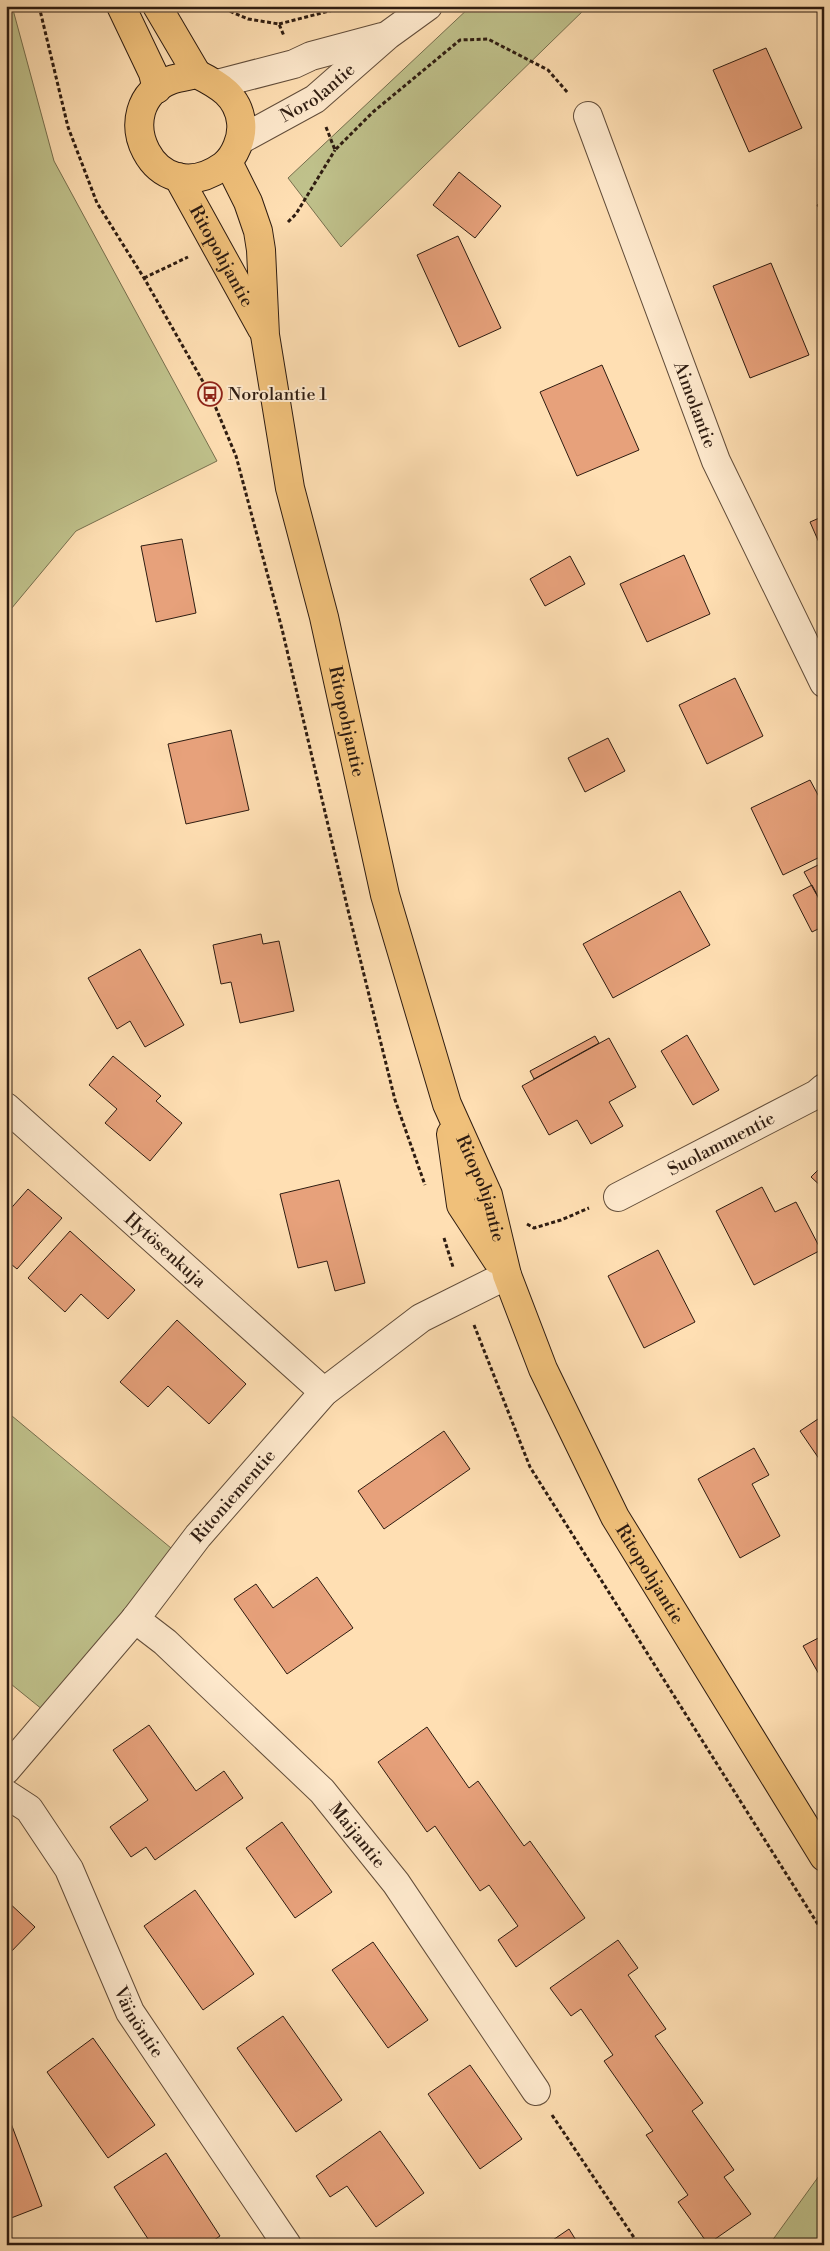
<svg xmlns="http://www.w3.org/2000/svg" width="830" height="2251" font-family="'Libre Bodoni',serif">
<rect width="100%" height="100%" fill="#ffdfb3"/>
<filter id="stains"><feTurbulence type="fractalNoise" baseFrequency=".004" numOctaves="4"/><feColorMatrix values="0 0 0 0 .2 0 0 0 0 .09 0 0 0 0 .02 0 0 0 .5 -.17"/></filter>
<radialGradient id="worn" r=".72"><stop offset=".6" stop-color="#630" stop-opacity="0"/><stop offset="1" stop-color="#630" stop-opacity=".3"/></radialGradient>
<!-- green -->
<path fill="#c0c28c" stroke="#776f4e" d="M6 6H12L54 161 217 461 76 531 6 615Z
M471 6H588L341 247 288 178Z
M6 1411 177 1553 43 1710 6 1680Z
M824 2169V2245H769Z"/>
<!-- building -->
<path fill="#e7a17b" stroke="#2e1c11" d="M766 48 802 128 749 152 713 70Z
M459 172 501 206 475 238 433 205Z
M824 201V217L817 205Z
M458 236 501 328 459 347 417 255Z
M771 263 809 355 750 378 713 286Z
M602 365 639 450 577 476 540 392Z
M824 516V554L810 522Z
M182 539 196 613 156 622 141 546Z
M684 555 710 614 647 642 620 584Z
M570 556 585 584 545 606 530 579Z
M735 678 763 736 707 764 679 705Z
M231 730 249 810 186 824 168 744Z
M608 738 625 771 585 792 568 758Z
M810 780 824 806V855L783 875 751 808Z
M824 862V908L804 872Z
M812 885 824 908V926L812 932 793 895Z
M680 891 710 945 613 998 583 944Z
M261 934 263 944 279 941 294 1011 240 1023 231 982 221 984 213 945Z
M140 949 184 1025 145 1047 130 1021 117 1029 88 978Z
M687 1035 719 1090 693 1105 661 1051Z
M595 1036 599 1043 534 1079 530 1071Z
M609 1038 636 1087 609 1102 623 1126 591 1144 577 1120 549 1135 522 1086Z
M113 1056 161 1096 156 1101 182 1123 150 1161 105 1123 117 1109 89 1085Z
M824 1164V1189L811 1177Z
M339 1180 365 1283 335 1291 327 1261 298 1268 280 1194Z
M762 1187 775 1212 796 1202 821 1250 754 1285 716 1211Z
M28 1189 62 1218 17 1269 6 1260V1214Z
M70 1231 135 1290 108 1319 81 1294 65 1312 28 1278Z
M658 1250 695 1322 644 1348 608 1276Z
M177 1320 246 1384 209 1424 168 1386 148 1407 120 1382Z
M824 1415V1466L800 1431Z
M444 1431 470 1469 384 1529 358 1491Z
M754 1448 769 1475 752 1484 780 1536 740 1558 698 1479Z
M317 1577 353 1628 287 1674 234 1599 256 1584 273 1608Z
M824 1635V1683L803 1646Z
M149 1725 196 1791 224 1771 243 1798 155 1860 146 1847 131 1857 110 1827 148 1800 113 1750Z
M427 1727 469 1788 478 1781 524 1846 530 1841 585 1918 516 1967 498 1940 518 1926 489 1885 480 1891 435 1826 427 1832 378 1762Z
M282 1822 332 1892 295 1918 246 1848Z
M195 1890 254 1974 203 2010 144 1926Z
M6 1900 35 1927 6 1957Z
M618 1940 638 1968 628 1975 666 2029 655 2036 703 2103 692 2111 734 2170 724 2177 751 2214 708 2244 678 2202 688 2195 646 2135 653 2131 604 2061 613 2055 581 2009 571 2016 550 1988Z
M373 1942 428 2020 388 2048 332 1970Z
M283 2016 342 2100 296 2132 237 2048Z
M93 2038 155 2125 108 2158 47 2072Z
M470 2065 522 2139 480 2169 428 2094Z
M6 2110 42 2206 6 2220Z
M380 2131 424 2193 376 2227 347 2186 330 2197 316 2176Z
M166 2153 220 2236 207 2245H152L114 2187Z
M569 2229 579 2245H548L547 2244Z"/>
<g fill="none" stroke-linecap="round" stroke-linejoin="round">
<!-- minor casing -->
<g stroke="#624d3a" stroke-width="30">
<g id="minor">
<path d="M217 84 294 64 311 56 382 37"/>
<path id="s1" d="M588 116 716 461 824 683"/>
<path id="s2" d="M240 140 315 99 388 35 428 6"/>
<path id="s3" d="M6 1107 324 1392"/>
<path id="s4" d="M618 1197 817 1094 824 1088"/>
<path id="s5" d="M135 1619 165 1642 322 1791 396 1883 536 2091"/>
<path id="s6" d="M6 1770 135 1619 198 1536 324 1392 421 1318 507 1275"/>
<path id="s7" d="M6 1794 29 1809 69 1869 130 2012 287 2245"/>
</g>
</g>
<!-- major casing -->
<g stroke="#2e1c11" stroke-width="30">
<g id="major">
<path d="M121 6 153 73 157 89"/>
<path d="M157 6 197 74"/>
<path d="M197 74C219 85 238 96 241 122 243 137 235 157 223 166 154 215 104 106 171 80 179 77 189 76 197 74Z"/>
<path id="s8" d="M228 162 248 202 258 231 261 250 265 335 290 488 324 617 385 895 447 1104 488 1195 507 1275 543 1369 615 1517 824 1857"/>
<path id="s9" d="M178 177 262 329"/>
<path d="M451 1134 461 1205 497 1260"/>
</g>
</g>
<!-- path -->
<path stroke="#2e1c11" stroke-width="3" stroke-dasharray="4 2.5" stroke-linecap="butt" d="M39 6 68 127 97 203 144 278 210 394 236 456 282 629 348 910 395 1100 425 1185
M218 6 248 19 279 24 284 36
M279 24 333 10 339 6
M326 127 335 150 373 112 460 40 488 39 548 70 568 93
M288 222 296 214 335 150
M144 278 188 257
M527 1224 534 1228 561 1220 589 1208
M444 1238 453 1267
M474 1325 530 1467 824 1934
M552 2115 639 2245"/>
<!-- minor -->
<use href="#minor" stroke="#ffeace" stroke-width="28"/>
<!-- major -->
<use href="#major" stroke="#f0c07a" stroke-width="28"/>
</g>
<!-- icons -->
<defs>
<g id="bus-ring" transform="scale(1.25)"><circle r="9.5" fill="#ffeace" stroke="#8f2418" stroke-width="1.5"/><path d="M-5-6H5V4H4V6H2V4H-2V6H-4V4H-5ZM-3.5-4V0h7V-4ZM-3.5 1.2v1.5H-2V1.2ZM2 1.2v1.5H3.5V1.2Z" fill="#8f2418"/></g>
</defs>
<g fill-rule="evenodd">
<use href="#bus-ring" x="210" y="394"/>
</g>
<g text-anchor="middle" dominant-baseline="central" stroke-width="4" stroke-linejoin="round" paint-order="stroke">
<!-- street labels -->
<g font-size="18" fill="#2e1c11" stroke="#ffeace">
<text stroke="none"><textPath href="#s2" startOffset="91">Norolantie</textPath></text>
<text stroke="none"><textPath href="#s9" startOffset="90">Ritopohjantie</textPath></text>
<text stroke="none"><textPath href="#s1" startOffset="308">Aimolantie</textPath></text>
<text stroke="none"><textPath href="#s8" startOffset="575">Ritopohjantie</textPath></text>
<text stroke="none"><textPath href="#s4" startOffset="116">Suolammentie</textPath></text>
<text stroke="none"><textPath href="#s8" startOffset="1062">Ritopohjantie</textPath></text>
<text stroke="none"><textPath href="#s3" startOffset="214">Hytösenkuja</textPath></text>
<text stroke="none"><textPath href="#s6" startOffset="356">Ritoniementie</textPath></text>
<text stroke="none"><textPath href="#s8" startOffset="1485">Ritopohjantie</textPath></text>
<text stroke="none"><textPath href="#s5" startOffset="311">Maijantie</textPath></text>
<text stroke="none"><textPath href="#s7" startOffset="268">Väinöntie</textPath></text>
</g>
<!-- poi labels -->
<g font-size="18" fill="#2e1c11" stroke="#ffeace" text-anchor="start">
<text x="228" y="394">Norolantie 1</text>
</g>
</g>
<!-- margin -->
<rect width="830" height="2251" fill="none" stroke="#ffdfb3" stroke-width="25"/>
<rect x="8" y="8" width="815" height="2236" fill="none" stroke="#2e1c11" stroke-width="2.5"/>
<rect x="12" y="12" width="805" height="2226" fill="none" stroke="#2e1c11"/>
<rect width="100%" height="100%" filter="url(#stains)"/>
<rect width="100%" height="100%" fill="url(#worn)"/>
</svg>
